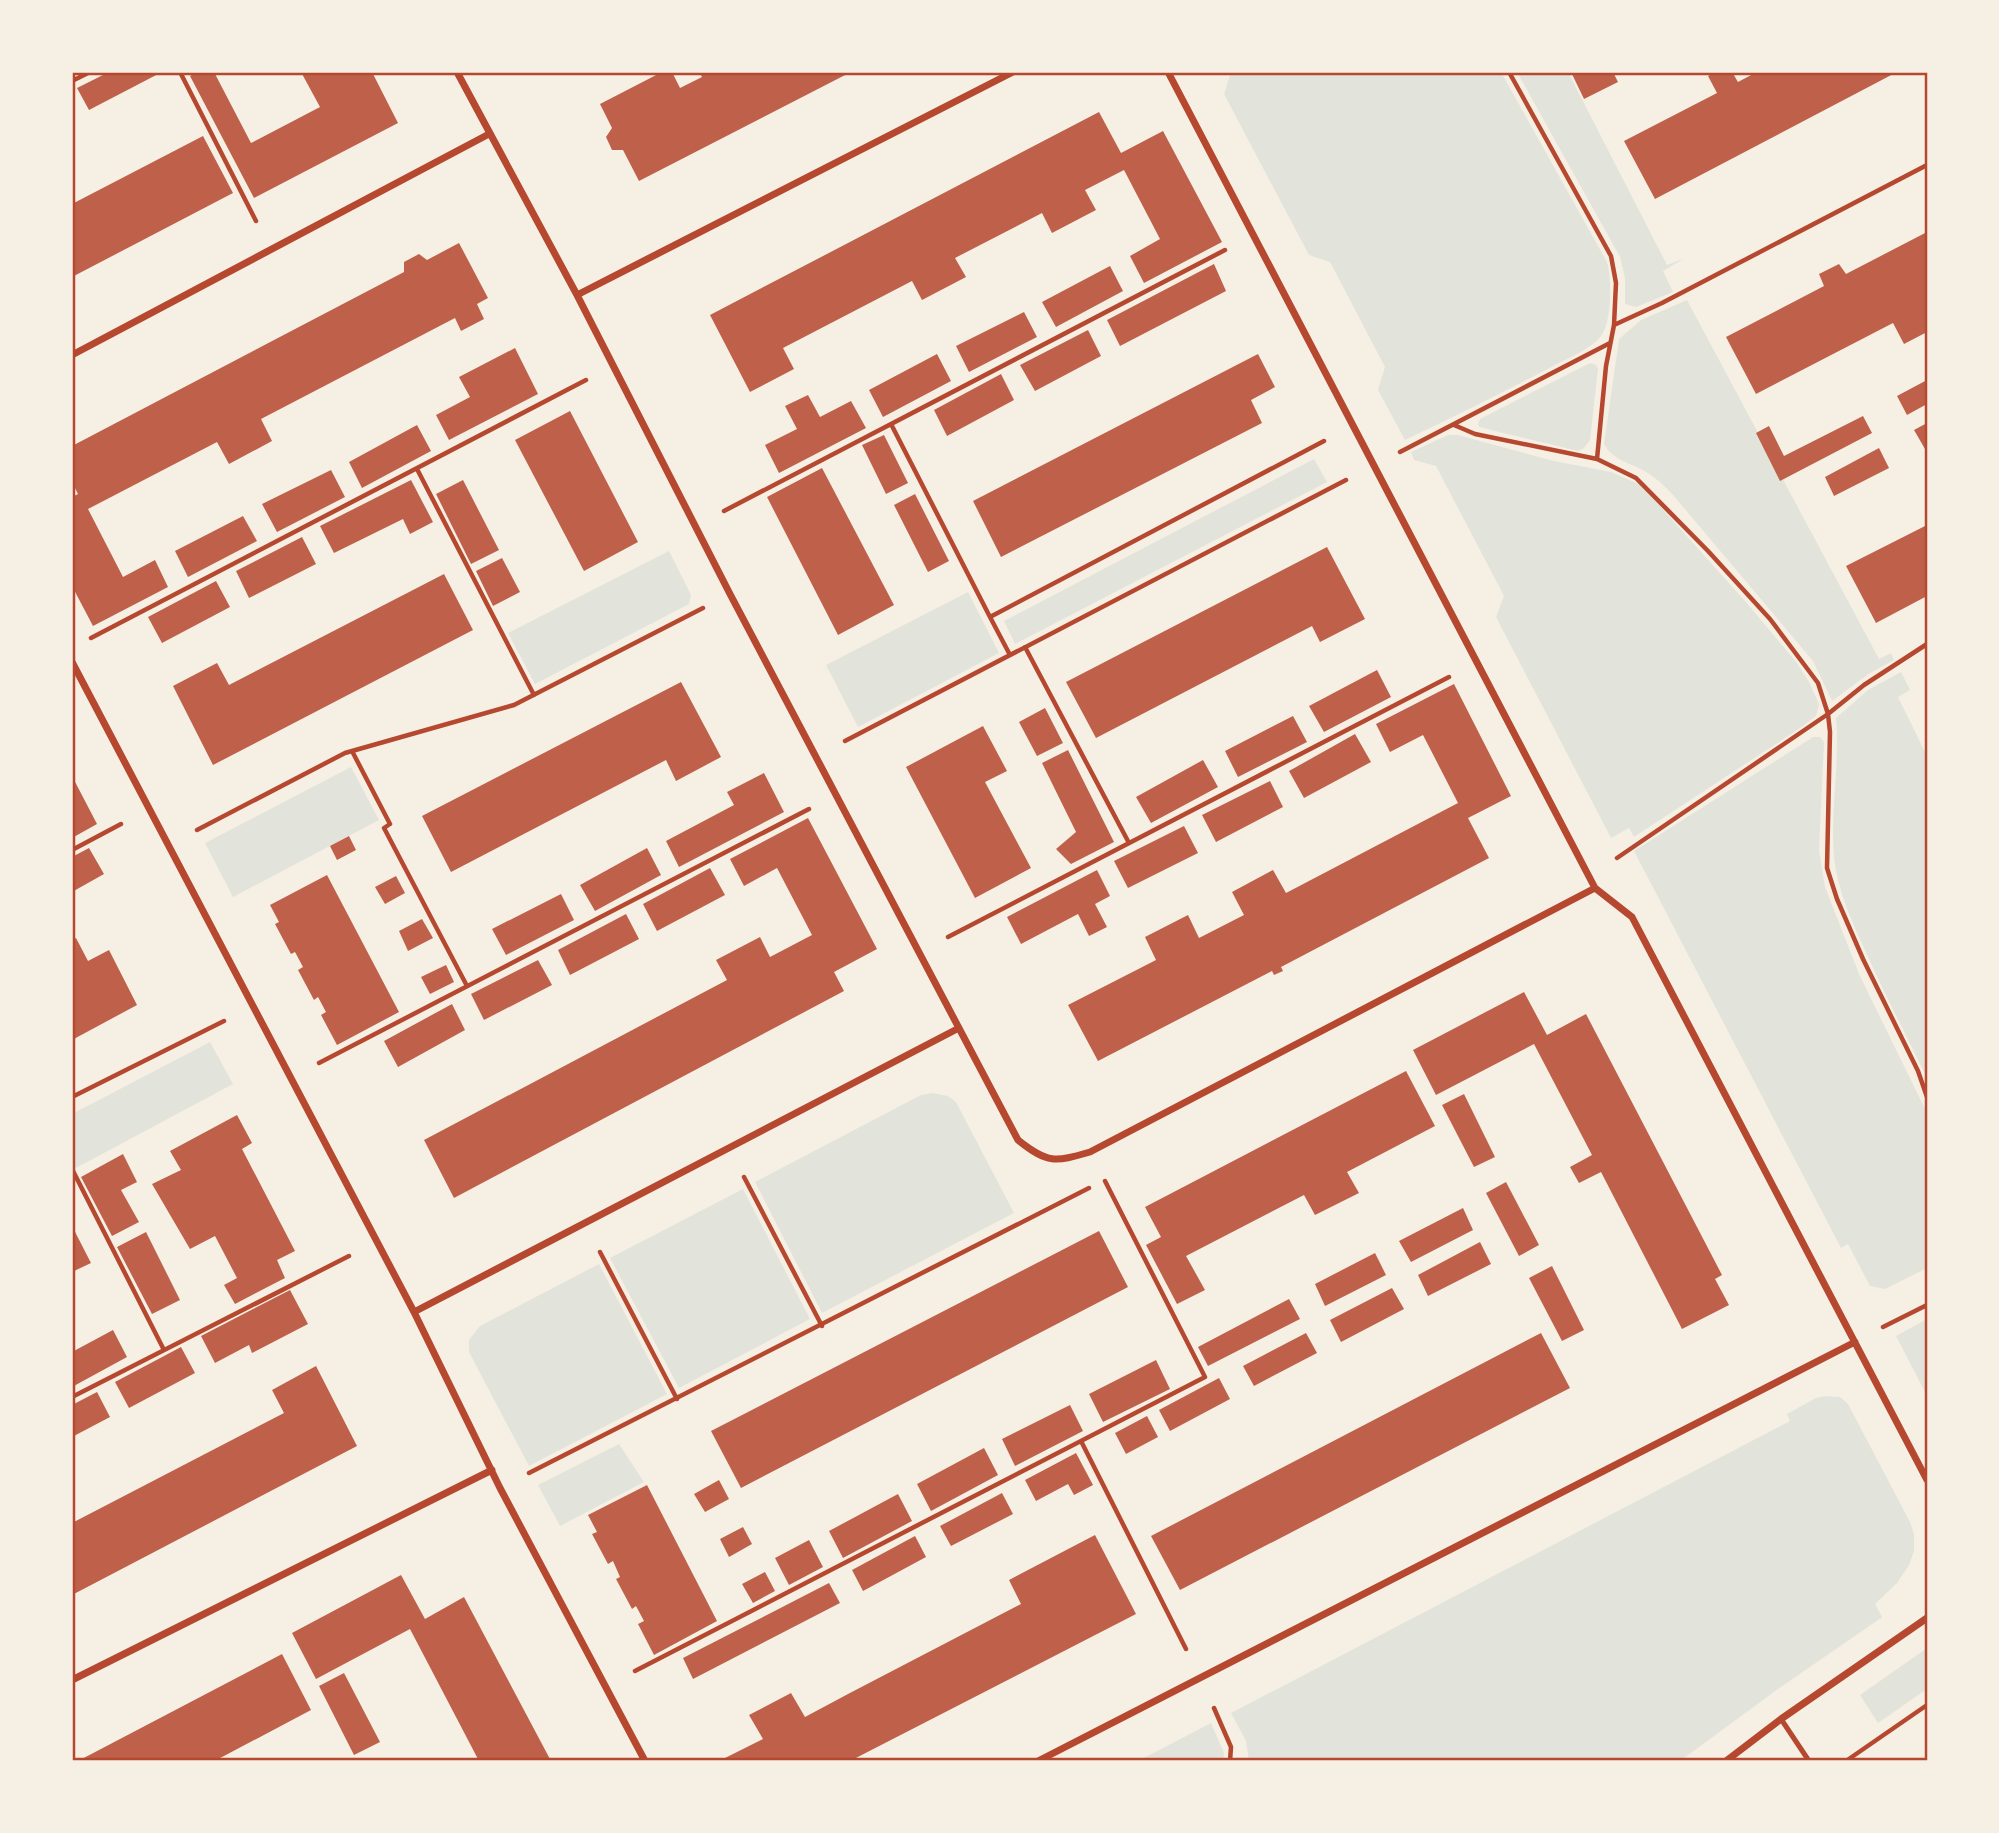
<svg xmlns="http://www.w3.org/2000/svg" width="1999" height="1833" font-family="Helvetica,sans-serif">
<rect width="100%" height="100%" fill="#f6efe4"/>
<!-- green -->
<path fill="#e2e4dc" d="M1231 72H1501L1607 262C1612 279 1612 322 1601 336 1591 349 1570 357 1555 365 1506 391 1455 416 1405 440L1378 390 1385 367 1330 262 1309 255 1224 94Z
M1517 72H1568L1667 265 1685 258 1663 271 1673 292 1636 307 1625 304V278L1620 257Z
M1687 300 1879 659 1891 653 1894 660 1870 673 1832 701 1813 661 1673 495C1665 486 1656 478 1646 472 1631 463 1612 460 1604 444L1619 339 1641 320Z
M1590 363 1596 365 1598 369 1590 440 1584 448 1578 451 1479 427 1478 424 1480 419Z
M1448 435H1458L1554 461 1611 472 1641 485 1745 601 1797 663 1809 682 1819 704 1816 716 1800 728 1634 837 1629 828 1611 838 1496 617 1504 596 1436 466 1414 460 1411 452Z
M1314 459 1327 482 1015 644 1004 621Z
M669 551 691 595 689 604 535 684 508 633Z
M968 592 999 653 858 727 826 665Z
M1901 672 1910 690 1898 697 1927 756V1078C1906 1035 1884 993 1864 948 1851 919 1837 889 1834 857 1830 811 1840 764 1836 718L1868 690Z
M1813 737H1820L1824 742 1819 850 1825 887 1859 974 1927 1113V1268L1885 1289 1870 1286 1848 1244 1841 1248 1634 851Z
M351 767 379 820 233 897 205 843Z
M210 1042 233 1084 76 1168 72 1159V1114Z
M933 1093 948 1096 956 1102 1014 1213 822 1313 755 1182 921 1095Z
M743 1189 810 1319 679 1388 610 1258Z
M599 1264 667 1394 529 1466 469 1352V1340L480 1326Z
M1927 1319V1396L1896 1336Z
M1825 1396 1840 1397 1848 1404 1910 1522 1914 1534V1551L1909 1565 1897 1583 1875 1604 1882 1617 1881 1618 1778 1689 1680 1761H1249L1246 1741 1231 1713 1790 1421 1787 1414 1816 1398Z
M619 1444 644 1482 560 1526 538 1485Z
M1927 1648V1689L1878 1723 1860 1695Z
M1211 1723 1224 1753 1223 1761H1138Z"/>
<!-- building -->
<path fill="#bf614a" d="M109 72H162L89 110 77 88Z
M197 72H214L251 143 320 107 301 72H372L398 123 254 198 190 76Z
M662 72H672L680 88 702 77 699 72H851L639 181 623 150H612L606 137 612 128 600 104Z
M1571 72H1613L1618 82 1584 99Z
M1716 72H1732L1738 82 1757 72H1897L1655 199 1624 141 1717 93 1708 76Z
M1099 112 1121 153 1163 131 1222 242 1144 283 1130 256 1160 239 1124 170 1085 190 1096 210 1052 233 1042 213 955 258 966 277 922 300 912 281 783 348 794 369 750 392 710 315Z
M203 136 233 193 72 277V204Z
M1927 232V332L1904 344 1893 323 1756 394 1726 337 1824 286 1819 274 1839 264 1846 274Z
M459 243 488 298 477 304 484 319 461 331 455 318 261 419 272 441 229 464 217 442 88 509 123 577 155 560 168 587 93 626 72 586V497L78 494 72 482V446L404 272V262L419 254 427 260Z
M1214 264 1226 291 1120 346 1107 320Z
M1110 266 1123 291 1056 327 1042 302Z
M1024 312 1037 337 969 372 956 346Z
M1088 330 1101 356 1035 391 1020 365Z
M515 348 538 394 449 440 436 415 470 397 459 377Z
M937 354 951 381 883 417 869 390Z
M1258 354 1275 387 1251 400 1262 423 1001 557 973 501Z
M1001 374 1014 400 947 436 934 410Z
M1927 380V404L1907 415 1897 396Z
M808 395 820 417 851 401 866 428 779 473 765 445 797 429 785 406Z
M570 411 638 542 584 571 515 440Z
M1863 416 1872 433 1780 481 1756 433 1769 426 1784 456Z
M1927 423V448L1925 449 1914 430Z
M417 425 431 451 362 488 349 462Z
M884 435 908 483 886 494 862 445Z
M1879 448 1889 468 1834 496 1825 477Z
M822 468 894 605 838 635 767 497Z
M331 470 345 497 277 532 262 504Z
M411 480 433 522 410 534 403 519 334 553 320 526Z
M463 480 499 550 471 564 436 494Z
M915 494 949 561 928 572 894 505Z
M243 516 257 541 188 577 175 551Z
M1927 525V596L1876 623 1846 566Z
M302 537 316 564 249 598 236 571Z
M1327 547 1365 619 1320 642 1312 626 1096 738 1066 682Z
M502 558 520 592 493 606 476 571Z
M444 574 473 630 213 765 173 686 217 663 229 685Z
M216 581 230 607 162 643 148 617Z
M1377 670 1391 697 1324 732 1309 706Z
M681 682 721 757 676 781 666 760 451 872 422 816Z
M1454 684 1511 796 1468 818 1489 858 1281 967 1283 971 1274 975 1272 971 1098 1061 1068 1005 1156 960 1145 937 1188 915 1199 938 1244 915 1232 892 1273 870 1286 893 1458 803 1423 735 1390 752 1376 724Z
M1045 708 1063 743 1037 756 1019 722Z
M1293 716 1307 742 1238 777 1225 751Z
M983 726 1007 771 985 782 1031 868 975 898 906 767Z
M1355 734 1371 762 1304 798 1289 771Z
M1068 750 1114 842 1071 864 1056 849 1076 832 1042 763Z
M1203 760 1218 787 1151 823 1136 797Z
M764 773 784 812 679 867 666 841 734 805 727 792Z
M72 776 97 824 72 838Z
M1270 781 1283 807 1216 842 1202 815Z
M808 818 877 949 834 972 844 991 454 1198 424 1140 727 980 716 960 760 937 770 957 812 935 777 868 744 886 730 859Z
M1184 826 1198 853 1128 888 1114 861Z
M349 836 356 850 337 860 330 846Z
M89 848 104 874 72 892V857Z
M647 848 661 875 595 911 580 885Z
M710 868 725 895 657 931 643 904Z
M1097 870 1110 896 1095 904 1107 927 1089 936 1078 914 1021 944 1007 917Z
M327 875 399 1012 337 1045 321 1015 326 1012 318 997 314 1000 298 970 303 967 295 952 291 954 275 924 279 922 270 905Z
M396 876 405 893 385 904 375 887Z
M561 894 574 920 506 955 492 929Z
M626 914 639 939 570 975 558 950Z
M422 919 433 938 408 951 399 931Z
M76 938 88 961 109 950 137 1005 72 1040V940Z
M538 960 552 985 484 1020 471 994Z
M446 965 454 982 430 994 421 977Z
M1524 992 1547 1035 1586 1014 1722 1275 1715 1279 1729 1305 1682 1329 1601 1172 1579 1183 1570 1167 1592 1155 1534 1044 1436 1095 1413 1050Z
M452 1004 465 1030 398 1067 384 1041Z
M1406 1071 1435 1126 1347 1172 1359 1193 1315 1215 1304 1195 1186 1256 1205 1290 1177 1304 1146 1245 1161 1237 1145 1207Z
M1464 1094 1495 1157 1474 1167 1442 1105Z
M237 1115 252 1143 242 1149 295 1251 277 1260 285 1278 235 1304 224 1285 237 1278 215 1236 190 1249 152 1184 181 1170 170 1151Z
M123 1154 137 1182 121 1190 139 1222 112 1236 81 1177Z
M1506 1182 1539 1245 1519 1256 1486 1193Z
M1463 1208 1473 1230 1411 1262 1399 1241Z
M72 1226 91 1263 72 1272Z
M1099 1231 1128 1287 741 1488 711 1431Z
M146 1232 180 1300 152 1314 117 1247Z
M1480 1242 1491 1264 1428 1296 1418 1275Z
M1375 1253 1386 1275 1325 1306 1315 1284Z
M1552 1266 1584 1330 1562 1341 1529 1278Z
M1392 1288 1404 1309 1341 1342 1330 1320Z
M290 1290 308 1324 252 1353 249 1345 215 1363 201 1336Z
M1289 1299 1300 1319 1208 1366 1198 1347Z
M113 1330 127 1357 72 1387V1352Z
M1306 1333 1317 1353 1254 1386 1243 1366Z
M1541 1333 1570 1388 1180 1590 1151 1536Z
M181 1347 195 1373 129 1408 115 1382Z
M1156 1360 1170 1389 1103 1422 1089 1394Z
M316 1366 357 1446 72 1595V1523L284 1413 272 1390Z
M1219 1378 1230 1399 1170 1431 1159 1410Z
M97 1392 110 1417 72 1437V1405Z
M1070 1405 1083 1431 1015 1466 1002 1439Z
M1147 1416 1158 1437 1126 1454 1115 1433Z
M984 1448 998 1475 931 1511 917 1484Z
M1076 1453 1093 1485 1074 1495 1068 1484 1036 1501 1025 1480Z
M719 1480 729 1499 705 1512 694 1494Z
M647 1485 717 1621 654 1655 638 1624 644 1621 636 1606 632 1609 616 1579 620 1577 613 1561 608 1564 592 1534 597 1532 588 1515Z
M1002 1493 1013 1514 951 1546 940 1526Z
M898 1494 912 1521 843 1558 829 1531Z
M743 1527 752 1544 729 1557 720 1539Z
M1095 1535 1136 1614 850 1761H719L763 1739 749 1715 791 1693 805 1717 848 1694 1021 1604 1009 1580Z
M915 1536 926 1557 863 1591 852 1570Z
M809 1540 823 1567 789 1585 775 1558Z
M765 1572 775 1591 753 1603 742 1584Z
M401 1575 425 1619 464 1597 551 1761H479L410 1629 316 1679 292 1633Z
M829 1583 840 1603 693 1679 683 1658Z
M282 1654 311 1710 224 1756 214 1761H78Z
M344 1673 380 1742 354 1755 319 1686Z"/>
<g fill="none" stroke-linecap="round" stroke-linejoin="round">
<!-- path -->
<path stroke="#b5482f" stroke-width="4.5" d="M180 72 256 221
M1509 72 1611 256 1616 283 1614 325 1606 366 1597 459 1636 478 1708 551 1770 619 1818 683 1828 714 1830 732 1827 868 1837 899 1863 959 1918 1071 1927 1097
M72 81 90 72
M1614 325 1662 303 1927 165
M891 424 990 617
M1454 425 1475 434 1597 459
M1400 452 1610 343
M417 469 534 695
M724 511 1225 250
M91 638 586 380
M1025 647 1129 843
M1010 655 990 617 1324 441
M845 741 1346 480
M352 751 390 824 384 828 467 986
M197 830 345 753 514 705 703 608
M72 850 121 824
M1617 858 1828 714 1864 685 1927 644
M948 937 1449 677
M319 1063 809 809
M72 1097 224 1021
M72 1169 164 1350
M744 1177 822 1326
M600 1252 677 1399
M1883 1327 1927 1305
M72 1397 349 1256
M1081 1441 1186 1649
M529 1473 1089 1188
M635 1671 1205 1377 1105 1181
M1214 1708 1231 1747 1230 1761
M1846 1761 1927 1705"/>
<!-- service -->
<path stroke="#b5482f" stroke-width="5" d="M1781 1719 1809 1761"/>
<!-- minor -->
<path stroke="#b5482f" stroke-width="7" d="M457 72 577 295 730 594 1018 1140C1048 1164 1055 1162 1090 1152L1595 888
M1168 72 1595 888 1632 917 1927 1480
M577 295 1013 72
M72 355 489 134
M72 662 414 1312 500 1488 645 1761
M414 1312 959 1028
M72 1680 492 1470
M1038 1761 1855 1342
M1726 1761 1781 1719 1927 1618"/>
</g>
<!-- border -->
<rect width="1999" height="1833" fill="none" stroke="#f6efe4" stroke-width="147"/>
<rect x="74" y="74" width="1852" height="1685" fill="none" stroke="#b5482f" stroke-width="2.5"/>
</svg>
